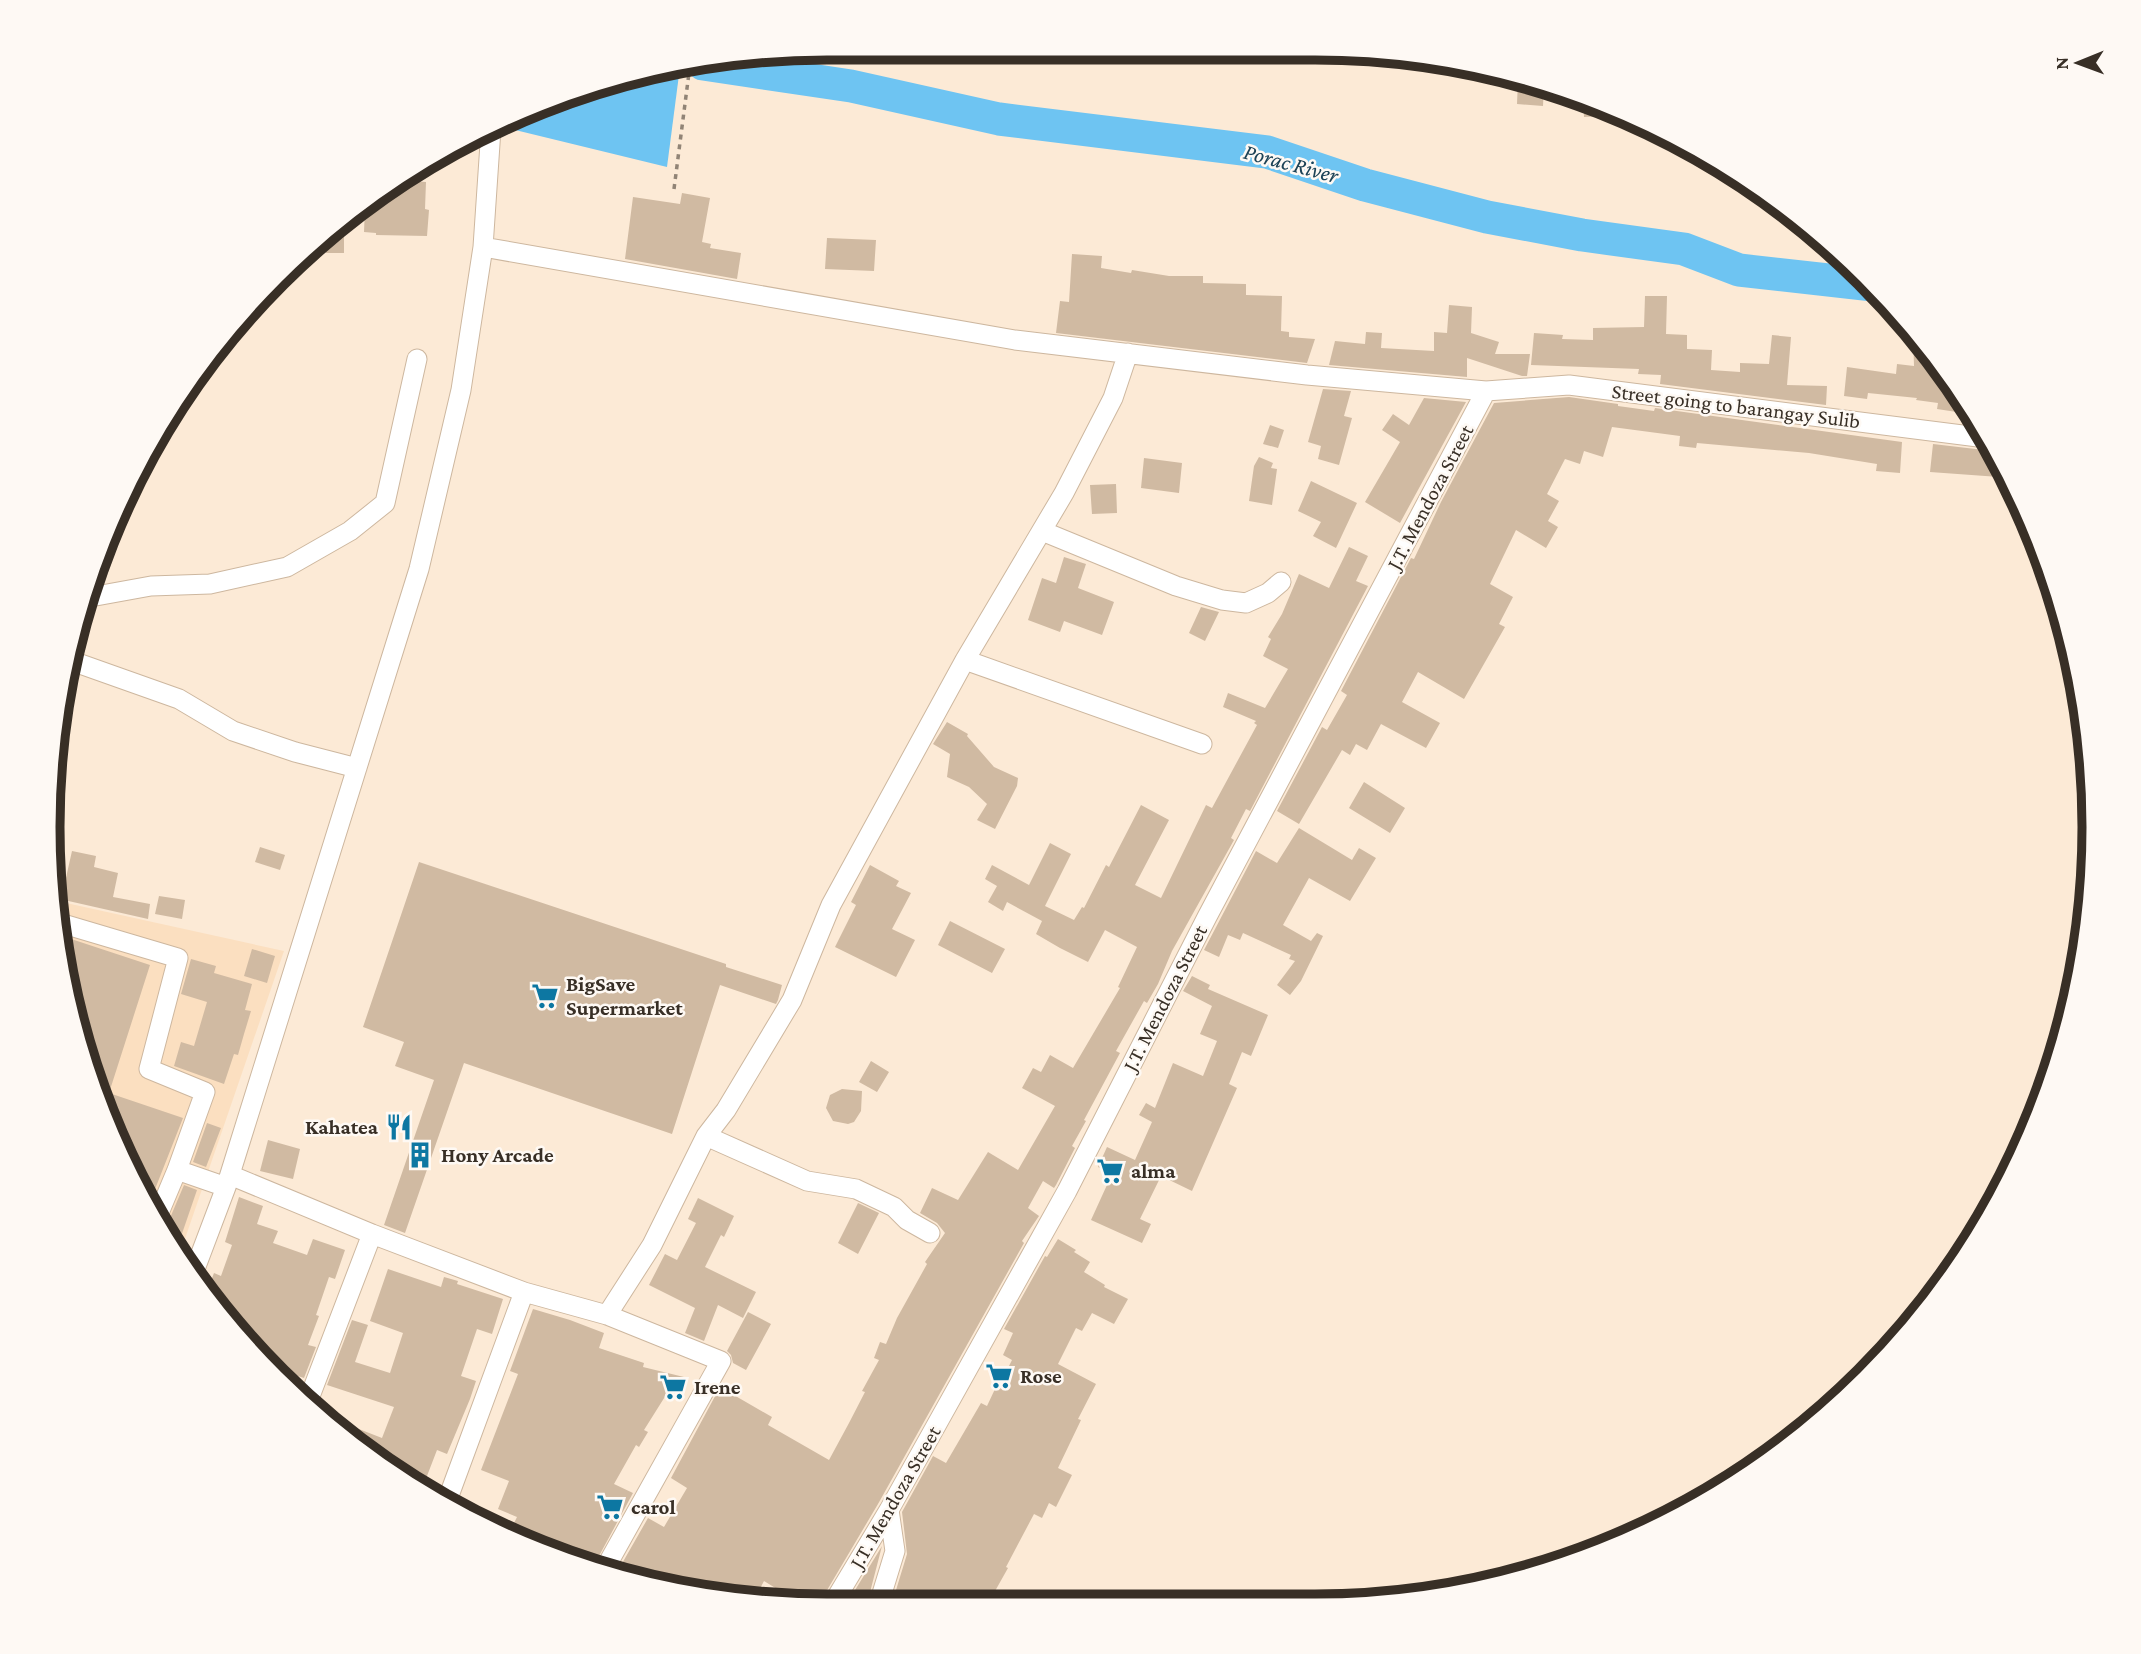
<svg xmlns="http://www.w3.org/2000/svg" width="2141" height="1654" font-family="'Crimson Pro',serif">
<rect width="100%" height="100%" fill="#fcead6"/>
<!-- built -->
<path fill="#fbdfc0" d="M57 901 284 951 178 1259 127 1172 74 1029Z"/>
<!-- water -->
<path fill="#6ec4f2" d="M680 67 667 167 499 126 625 74Z"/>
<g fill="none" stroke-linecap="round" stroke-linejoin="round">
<!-- river -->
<path stroke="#6ec4f2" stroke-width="33" d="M703 64 851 86 999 119 1267 152 1365 185 1487 217 1582 235 1684 249 1739 270 1873 285"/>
</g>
<!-- building -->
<path fill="#d0baa2" d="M1518 79 1544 84 1543 106 1517 104Z
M1583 96 1591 100 1629 115 1584 117Z
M400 180 426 182 425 209 429 210 427 236 376 235V233L364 232 365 207 368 205H379V196Z
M682 193 710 198 702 242 711 244 710 248 741 253 737 279 625 259 633 197 680 204Z
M330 234H344V253H326V237Z
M827 238 876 240 874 271 825 269Z
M1072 254 1102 256 1101 268 1131 273 1132 270 1169 276H1203V283L1246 284V295L1282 296 1281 331 1289 332V337L1315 339 1307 363 1056 333 1060 301 1069 302Z
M1645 296H1667L1666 334 1687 335V349L1712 350 1711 370 1740 372V363L1769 364 1772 335 1791 337 1787 385 1827 386 1826 405 1660 384 1661 375 1638 374 1639 369 1531 365 1534 333 1563 335 1562 339 1593 340V328L1644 327Z
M1449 305 1472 307 1471 333 1499 342 1495 354H1530L1527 376H1522L1467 358V377L1329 365 1335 341 1365 344 1366 332 1382 333 1381 348 1434 351V332L1447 333Z
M1913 334 1963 394 1979 425 1961 422 1963 413 1937 409 1938 403 1916 400 1917 398 1868 393 1867 399 1844 396 1847 367 1896 374 1897 364 1914 366Z
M1323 389 1351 391 1344 416 1352 418 1339 465 1318 459 1321 446 1308 442Z
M1569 397 1618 404V406L1654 411 1655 408 1902 442 1900 473 1876 471 1877 464 1809 453 1697 443 1696 448 1679 446 1680 436 1612 427 1603 457 1584 451 1580 464 1565 459 1547 494 1559 501 1548 521 1558 527 1546 548 1516 530 1490 584 1513 597 1499 624 1505 627 1464 699 1418 672 1402 702 1440 723 1426 748 1381 724 1367 750 1356 744 1350 755 1342 750 1299 824 1277 811 1322 727 1327 730 1347 695 1341 691 1411 558 1414 559 1441 502 1494 403Z
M1424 398 1466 402 1400 523 1365 502 1400 442 1382 430 1393 414 1409 425Z
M1270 425 1284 430 1278 448 1263 444Z
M1933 444 1984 450 1992 449 2000 464 1999 477 1930 472Z
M1259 457 1273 463 1271 468 1277 469 1272 505 1249 501 1254 466Z
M1144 458 1182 463 1179 493 1141 488Z
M1311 481 1357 503 1336 548 1313 536 1321 522 1298 511Z
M1116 484 1117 513 1092 514 1090 485Z
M1349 547 1368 556 1356 581 1368 586 1250 811 1246 809 1231 838 1234 840 1172 951 1158 984 1147 1003 1144 1001 1116 1051 1120 1053 1084 1120 1086 1121 1072 1146 1075 1148 1056 1185 1054 1188 1043 1181 1028 1208 1039 1216 1022 1241 1024 1243 878 1504 823 1597 814 1591 808 1600H795L764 1581 754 1600H725L640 1580 625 1571 622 1576 616 1574 648 1518 664 1527 687 1488 671 1478 720 1387 772 1417 768 1425 829 1460 849 1423 865 1392 862 1391 879 1360 874 1358 880 1342 886 1344 897 1318 927 1264 925 1262 945 1233 937 1223 920 1213 932 1188 958 1200 988 1152 1018 1170 1055 1106 1022 1088 1033 1068 1041 1072 1050 1055 1073 1068 1120 988 1118 987 1137 947 1105 930 1088 962 1060 948 1036 934 1042 921 1007 902 1003 911 988 902 997 886 985 879 992 865 1029 885 1050 843 1071 854 1045 906 1074 920 1082 907 1084 908 1106 865 1109 867 1141 805 1169 820 1135 885 1161 898 1206 805 1212 808 1257 725 1254 723 1256 721 1223 707 1228 693 1265 708 1288 669 1263 656 1271 639 1268 637 1282 614 1299 574 1329 588Z
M1064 557 1086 564 1078 588 1114 602 1102 635 1064 621 1060 632 1028 620 1042 578 1056 583Z
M1201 607 1219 612 1205 641 1189 633Z
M947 722 968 734 967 736 994 767 1018 778 1017 786 995 829 977 820 987 804 969 787 947 777 950 754 933 744Z
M1364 782 1405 808 1390 833 1349 808Z
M1299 828 1352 860 1359 848 1376 858 1350 901 1309 878 1283 925 1311 941 1317 933 1323 936 1301 981 1290 995 1277 985 1295 961 1289 959 1291 955 1243 933 1240 940 1228 935 1219 957 1204 950 1256 851 1277 863Z
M260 847 285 855 280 870 255 862Z
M72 851 96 856 94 867 118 873 113 897 150 904 148 919 64 900 66 891H63Z
M419 862 726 964V967L782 985 778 1000 776 1004 720 985 672 1134 464 1063 405 1233 384 1225 434 1080 395 1066 404 1042 363 1027Z
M870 865 899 881 896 886 911 893 892 929 915 940 896 977 835 947 856 905 851 902Z
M159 896 185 900 182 919 155 914Z
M950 921 1005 949 992 973 938 945Z
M62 936 150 965 109 1093 183 1118 148 1207 127 1172 74 1029Z
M252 949 275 956 267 983 244 976Z
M191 959 216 966 214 973 252 984 245 1010 251 1011 244 1034 238 1055 234 1054 224 1084 174 1066 181 1042 194 1046 207 1002 181 994Z
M1192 976 1210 985 1208 989 1268 1015 1251 1056 1242 1052 1229 1084 1237 1088 1192 1191 1161 1176 1140 1219 1151 1224 1142 1243 1091 1220 1112 1174 1098 1167 1107 1147 1135 1160 1152 1122 1139 1115 1146 1103 1155 1108 1173 1063 1203 1076 1217 1041 1200 1034 1212 1006 1183 991Z
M871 1061 889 1072 877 1092 859 1082Z
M842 1089 862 1091 861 1111 854 1122 848 1124 833 1121 826 1108 830 1095Z
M207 1123 221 1128 206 1167 193 1162Z
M268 1140 300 1149 293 1179 260 1171Z
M184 1185 197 1190 175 1254 162 1231 167 1225Z
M239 1197 263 1206 257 1224 278 1231 273 1243 307 1255 313 1239 345 1250 335 1279 329 1277 316 1315 319 1316 308 1345 316 1347 304 1378 264 1365 206 1294 214 1273 221 1276 232 1245 225 1242Z
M698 1198 734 1216 724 1237 721 1235 705 1267 756 1292 743 1318 718 1305 704 1341 685 1333 695 1308 649 1285 665 1254 677 1260 696 1223 688 1219Z
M858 1203 879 1213 858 1254 838 1243Z
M1058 1239 1076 1250 1074 1252 1090 1262 1084 1272 1105 1285 1104 1287 1128 1299 1114 1324 1092 1313 1082 1331 1076 1328 1058 1364 1096 1384 1078 1419 1081 1420 1058 1468 1072 1475 1056 1507 1049 1503 1042 1518 1034 1514 1006 1567 1008 1568 990 1600H893L907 1554 902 1512 933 1456 946 1463 981 1403 987 1406 995 1389 997 1390 1012 1360 1003 1355 1013 1333 1004 1329 1045 1256 1047 1257Z
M388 1269 441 1287 444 1277 458 1281 457 1284 503 1299 492 1334 477 1329 461 1376 476 1381 470 1399 447 1454 437 1450 422 1489 394 1476 326 1420 328 1417 382 1438 394 1407 327 1385 352 1320 368 1325 355 1362 390 1373 403 1333 370 1321Z
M533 1309 570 1320 604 1333 599 1348 644 1363 643 1367 688 1378 680 1398 666 1395 644 1430 648 1432 639 1447 636 1445 614 1484 633 1493 592 1569 576 1565 513 1534 515 1530 511 1529 517 1517 498 1509 509 1481 481 1470 518 1374 510 1371Z
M748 1312 771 1324 746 1370 733 1363 731 1355 727 1351Z
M882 1546 868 1600H849Z"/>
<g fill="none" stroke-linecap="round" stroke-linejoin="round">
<!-- minor casing -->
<g stroke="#cdb79f" stroke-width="21">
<path id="minor" d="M483 247 1015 340 1307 375 1486 391 1569 385 1986 438
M1042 531 1176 586 1222 600 1246 603 1268 593 1281 582
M85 598 151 586 210 584 287 567 350 531 385 503 417 359
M69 660 179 699 233 731 295 752 357 768
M965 660 1202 744
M60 923 178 958 149 1069 205 1092 177 1170 156 1220
M706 1136 807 1181 856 1189 894 1207 907 1220 930 1233
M177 1170 226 1187
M230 1175 372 1234 524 1292 607 1315 721 1361 603 1572
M192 1277 226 1187 419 569 461 390 483 247 491 129
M607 1315 652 1245 706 1136 726 1110 792 1000 831 905 965 660 1064 493 1113 398 1128 353
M307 1404 372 1234
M447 1501 524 1292
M835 1600 889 1510 1067 1191 1207 917 1486 391
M880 1600 895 1551 889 1510"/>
</g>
<!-- path -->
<path stroke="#918476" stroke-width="3.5" stroke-dasharray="5 5" stroke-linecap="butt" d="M674 189 690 65"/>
<!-- minor -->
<use href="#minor" stroke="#fff" stroke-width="19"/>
</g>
<!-- icons -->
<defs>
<g id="supermarket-bare" transform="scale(2.1)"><path d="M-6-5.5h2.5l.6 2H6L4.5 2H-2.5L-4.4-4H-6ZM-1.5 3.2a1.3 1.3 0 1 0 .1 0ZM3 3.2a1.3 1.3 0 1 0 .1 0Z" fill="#0d77a2" stroke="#fef9f4" stroke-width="2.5" paint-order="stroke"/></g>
<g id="restaurant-bare" transform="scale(2.1)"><path d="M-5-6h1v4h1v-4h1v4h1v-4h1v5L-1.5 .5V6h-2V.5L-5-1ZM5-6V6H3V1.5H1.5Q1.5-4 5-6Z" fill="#0d77a2" stroke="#fef9f4" stroke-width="2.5" paint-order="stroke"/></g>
<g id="building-bare" transform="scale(2.1)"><path d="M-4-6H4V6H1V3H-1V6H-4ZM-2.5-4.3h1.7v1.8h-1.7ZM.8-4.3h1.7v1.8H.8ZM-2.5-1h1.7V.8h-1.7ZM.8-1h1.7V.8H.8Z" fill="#0d77a2" stroke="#fef9f4" stroke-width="2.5" paint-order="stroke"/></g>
</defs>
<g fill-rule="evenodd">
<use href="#supermarket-bare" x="545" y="996"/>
<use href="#restaurant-bare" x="399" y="1127"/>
<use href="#building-bare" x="420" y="1155"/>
<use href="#supermarket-bare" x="1110" y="1171"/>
<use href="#supermarket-bare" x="999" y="1376"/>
<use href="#supermarket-bare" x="673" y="1387"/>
<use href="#supermarket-bare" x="610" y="1507"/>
</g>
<g text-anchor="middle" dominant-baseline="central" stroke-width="5" stroke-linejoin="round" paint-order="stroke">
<!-- street labels -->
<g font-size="21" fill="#382f26" stroke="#fef9f4">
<text transform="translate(1736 406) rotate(7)">Street going to barangay Sulib</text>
<text transform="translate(1430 497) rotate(-62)">J.T. Mendoza Street</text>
<text transform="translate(1165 998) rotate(-63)">J.T. Mendoza Street</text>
<text transform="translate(895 1497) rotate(-60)">J.T. Mendoza Street</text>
</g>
<!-- poi labels -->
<g font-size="21" font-weight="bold" fill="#382f26" stroke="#fef9f4" text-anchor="start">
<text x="566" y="984">BigSave<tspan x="566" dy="24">Supermarket</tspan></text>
<text x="378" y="1127" text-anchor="end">Kahatea</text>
<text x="441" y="1155">Hony Arcade</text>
<text x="1131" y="1171">alma</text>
<text x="1020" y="1376">Rose</text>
<text x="694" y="1387">Irene</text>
<text x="631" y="1507">carol</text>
</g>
<!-- water labels -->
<g font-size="23" font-style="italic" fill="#1c4256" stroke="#fef9f4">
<text transform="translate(1291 163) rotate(15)">Porac River</text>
</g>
</g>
<!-- crop -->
<path d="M0 0H2141V1654H0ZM827 60H1315A767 767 0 0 1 2082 827V827A767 767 0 0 1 1315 1594H827A767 767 0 0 1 60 827V827A767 767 0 0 1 827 60Z" fill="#fef9f4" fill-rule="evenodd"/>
<path fill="none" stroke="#382f26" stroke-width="9" d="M827 60H1315A767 767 0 0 1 2082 827V827A767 767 0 0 1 1315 1594H827A767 767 0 0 1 60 827V827A767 767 0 0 1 827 60Z"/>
<!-- north arrow -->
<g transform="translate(2078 63) rotate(269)" stroke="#fef9f4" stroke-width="5" paint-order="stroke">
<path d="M0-5L12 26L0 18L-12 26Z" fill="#382f26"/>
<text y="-10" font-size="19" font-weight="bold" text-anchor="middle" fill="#382f26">N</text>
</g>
</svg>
